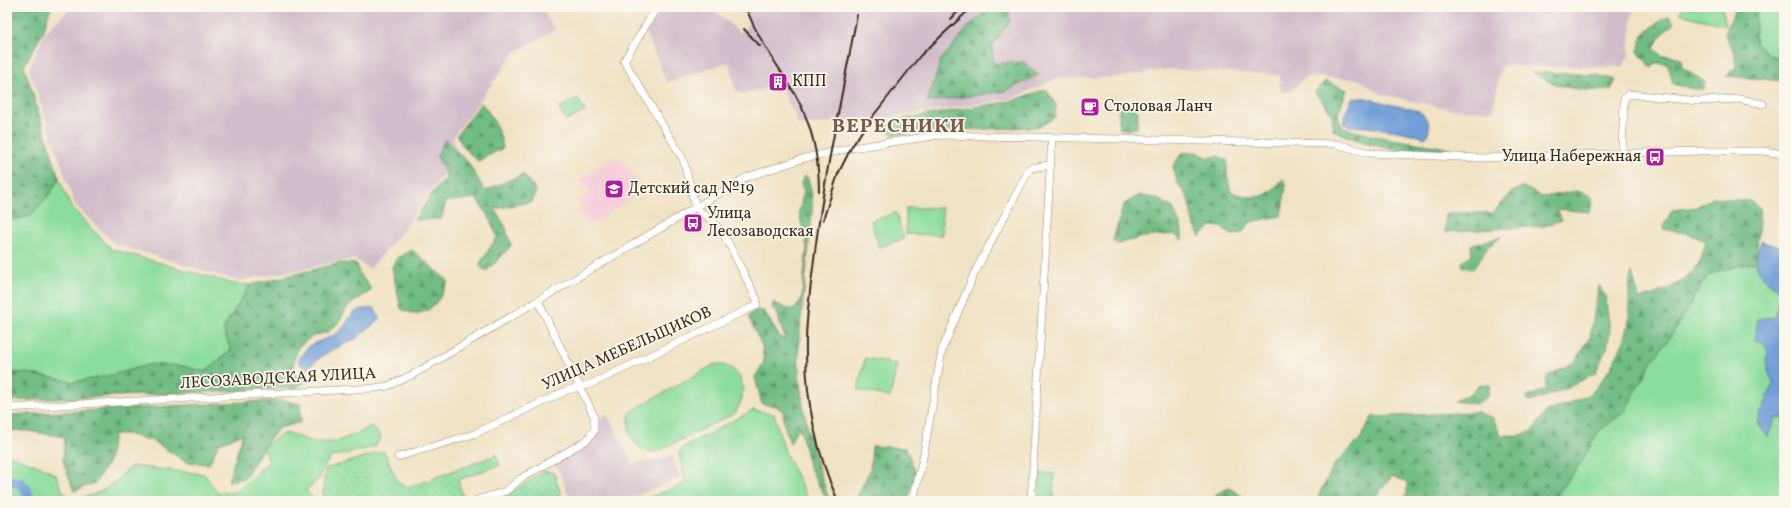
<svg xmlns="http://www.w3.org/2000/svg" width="1791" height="508" font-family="Vollkorn,serif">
<defs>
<pattern id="forest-firs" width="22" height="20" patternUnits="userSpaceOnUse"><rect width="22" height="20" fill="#70bc84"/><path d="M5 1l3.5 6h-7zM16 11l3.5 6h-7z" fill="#5d996b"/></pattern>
<pattern id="garden-dots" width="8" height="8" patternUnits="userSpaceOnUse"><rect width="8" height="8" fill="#8bdd9d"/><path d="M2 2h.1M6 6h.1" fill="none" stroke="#79be87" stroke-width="1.8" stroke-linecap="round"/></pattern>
</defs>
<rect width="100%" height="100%" fill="#fbf7ec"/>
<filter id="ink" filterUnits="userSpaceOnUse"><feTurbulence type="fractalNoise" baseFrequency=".025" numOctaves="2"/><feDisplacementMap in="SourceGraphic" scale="8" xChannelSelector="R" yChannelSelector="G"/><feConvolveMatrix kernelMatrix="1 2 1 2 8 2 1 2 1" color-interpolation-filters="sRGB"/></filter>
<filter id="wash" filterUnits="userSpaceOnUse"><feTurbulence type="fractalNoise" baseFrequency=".012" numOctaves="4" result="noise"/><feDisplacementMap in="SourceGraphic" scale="16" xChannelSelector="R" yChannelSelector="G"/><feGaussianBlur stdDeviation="0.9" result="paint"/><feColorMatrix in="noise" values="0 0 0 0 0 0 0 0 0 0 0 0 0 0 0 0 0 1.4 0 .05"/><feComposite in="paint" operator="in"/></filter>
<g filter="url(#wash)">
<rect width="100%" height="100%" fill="#f0e2c4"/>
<!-- built -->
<path fill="#f5cfda" d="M621 156 643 191 590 225 583 218 577 201 592 192 585 187 580 178Z"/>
<!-- industrial -->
<path fill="#d1bdcb" d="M72 7H541L555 30 515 52 453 137 456 161 433 187 403 230 370 269 354 259 238 281 115 244 75 205 29 69 45 32Z
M662 7H711L740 33 749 25 743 7H1633L1629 56 1622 67 1501 66 1493 111 1449 109 1381 94 1358 79 1306 77 1290 92H1280V75L1168 69 1121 77 1056 79 1011 99 886 118 799 125 780 85 743 94 738 92 735 87 729 63 722 64 667 83 646 33Z
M607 414 633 464 672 456 681 477 625 501H571L555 462 592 441 600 418Z"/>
<!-- grass -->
<path fill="#8bdd9d" stroke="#63845e" d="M1683 7H1722L1726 26C1711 20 1695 20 1680 13Z
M1767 7H1784V62L1767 53 1755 43 1756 15Z
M578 98 585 111 566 121 559 108Z
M59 178 71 207 111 249 234 284 250 285 223 329 231 350 205 372 183 366 74 382 27 373 7 372V221L30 216 51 192Z
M906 208H942V235L906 234Z
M896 213 904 239 879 247 871 221Z
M1756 262C1760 274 1770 288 1784 291V298L1778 303 1775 317 1755 340C1773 346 1764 351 1767 366 1768 372 1771 378 1774 384L1757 422 1784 418V501H1553L1584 458 1598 432 1625 411 1652 361 1671 336 1707 276 1721 270Z
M865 358 897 364 890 397 858 390Z
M715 364C729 365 739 370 742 385 743 390 743 396 741 401 740 405 737 409 735 413L656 452C632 452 626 432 630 412Z
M753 410 774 414 785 452 809 501H641L686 483 679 453 684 447Z
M372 426 381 437 375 447 331 457 321 471 320 478 306 490 314 501H7V454L44 468 56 475 62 490 69 500C103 494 107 490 131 466L204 474 217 492 233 493 254 476 269 461 263 448C269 444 277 436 283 434 292 432 299 438 307 440 331 447 351 437 372 426Z
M1040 473 1054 474 1053 501H1039Z"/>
<!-- forest -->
<path fill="url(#forest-firs)" stroke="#567351" d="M7 7H51L43 32 24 66 59 178 51 192 30 216 7 221Z
M992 7H1009L1010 21 992 46 993 64 1023 62 1038 75 1006 91 927 102 941 60 972 23Z
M1736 7H1767L1756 15 1755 43 1767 53 1784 62V81L1726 76 1736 67 1734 52 1725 34Z
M1669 16 1674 23 1659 38 1654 48 1662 56H1673L1681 59 1682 67 1705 82 1704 89H1693L1673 84 1670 71 1667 64 1657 63 1651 68 1645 60 1638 52 1642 36 1656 24Z
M1532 72 1596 75 1616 80 1611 90C1584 92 1554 88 1532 72Z
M1325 81 1347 90 1338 113 1340 126C1381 141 1419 141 1460 151 1448 151 1435 153 1423 153 1396 152 1357 142 1333 130L1332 114 1315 92Z
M1046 89 1056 105 1055 117 1039 127 958 130 892 135 889 130 890 121 1012 101Z
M481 103C493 116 500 131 503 148L478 161 463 147 457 135Z
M1119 105 1129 106 1138 111 1137 128 1127 130 1119 128Z
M445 139 467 161 485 191 523 174 536 191 531 202 495 209 505 226 511 246 486 272 479 265 497 237 490 219 476 198 446 202 441 219 414 220 432 193 447 177 437 156Z
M1196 152 1209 158 1217 156 1227 160V175L1231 192C1256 200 1266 200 1283 179L1286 186 1281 216 1250 222 1242 233 1232 235 1221 227 1211 226 1200 237 1193 222 1188 198 1177 182 1173 166 1182 153Z
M804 177H807C816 198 811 222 809 243 806 277 801 310 799 343 796 395 812 453 830 501H827L809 466 800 427 795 433 790 443 784 424 783 411 776 406 762 404 755 377 764 362 762 346 748 316 756 310 764 311 779 336 785 340 778 315 772 308 773 302 787 309H795L802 298 807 247 799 212 804 191 801 183Z
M1524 187 1543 197 1577 191 1591 196 1593 204 1589 212 1558 209 1561 220 1545 226 1445 232 1446 215 1455 213H1493L1513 191Z
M1140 195 1158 199 1173 208C1177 220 1184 227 1182 240L1174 234 1143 237 1118 244 1113 240 1124 204Z
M1713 198 1751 201 1760 208 1756 262 1721 270 1707 276 1671 336 1652 361 1625 411 1598 432 1584 458 1553 501H1402L1407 493V482L1392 476 1372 501H1322L1319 495 1334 465 1360 439 1372 417 1477 412 1493 418 1501 435C1529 436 1531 436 1545 412 1556 408 1585 399 1593 391 1607 377 1627 342 1629 321 1630 304 1627 289 1632 272L1639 299C1659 294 1686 283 1698 265 1702 258 1704 248 1706 241L1686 233 1663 229 1672 210 1696 207Z
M1501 237 1488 247 1473 269 1463 267 1462 262 1472 255 1471 245Z
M412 250 448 281C439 302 427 322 401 309L392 267 397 258Z
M341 263 357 264 359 273 372 290 348 306 338 323 328 332 313 336 298 347 294 361V373L306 382 296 388 7 401V372L27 373 74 382 108 376 151 364 183 366 205 372 231 350 223 329 250 285Z
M1599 285 1605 296 1610 330 1607 348 1595 373 1568 388 1530 402 1525 398 1545 390 1547 376 1575 362 1590 337Z
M1480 384 1490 385 1488 396 1477 404 1454 401 1470 394Z
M282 400 300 404 301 422 279 428 263 448 244 479 228 481 243 434 219 443 209 464 186 462 153 441 127 434H114L108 463 95 483 74 491 63 461 65 437 28 431 7 430V415Z
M872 446 906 448 915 472 908 501H855L870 470Z
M1229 488 1250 501H1215L1216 494Z"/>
<!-- garden -->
<path fill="url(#garden-dots)" stroke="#63845e" d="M384 451 398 482 407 488 496 455 500 465 458 480 463 497 458 501H322L325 469Z
M544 471 554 473 563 501H493L504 497Z"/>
<!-- water -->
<path fill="#719fd9" stroke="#56647c" d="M1352 98H1366L1419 111C1429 119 1433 127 1425 138 1399 129 1374 128 1348 126L1343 123 1347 109Z
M1761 241 1784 249V291C1773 289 1759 275 1756 263 1755 257 1759 248 1761 241Z
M1784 298V418H1775L1768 437 1757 422 1774 384C1771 378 1768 372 1767 366 1764 352 1773 344 1754 340L1758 319 1775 317 1778 303Z
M374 308 380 319 357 338 326 353 306 369 298 362C309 336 326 344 341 330 347 325 350 314 356 311 362 308 368 309 374 308Z"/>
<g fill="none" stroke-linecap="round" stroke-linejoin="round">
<!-- river -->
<path stroke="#719fd9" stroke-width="11" d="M7 481C19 481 27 485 28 498L32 501"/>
</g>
</g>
<g filter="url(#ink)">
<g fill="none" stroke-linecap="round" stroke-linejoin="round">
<!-- minor casing -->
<g stroke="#968671" stroke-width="8">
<path id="minor" d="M657 7 624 61 683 159 696 208
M1622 153 1624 99 1629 94 1698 101 1739 99 1763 104
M7 408 374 388 388 386 414 374 747 177 805 158 851 148 940 135 1336 144 1369 153 1479 158 1700 151H1763L1784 154
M398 457 474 434 568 390 591 384 757 305V300L728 242 714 222 696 208
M474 501 506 491 520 479 587 440 594 431V416L538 301
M913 501 923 458 942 350 974 274 1030 168 1050 165
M1031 501 1052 137"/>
</g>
<!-- minor -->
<use href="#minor" stroke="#fff" stroke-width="7"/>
<!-- rail -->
<path stroke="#3b2a1e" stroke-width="2" d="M746 7C757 39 779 66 796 96 812 125 819 158 819 191
M951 19 962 7
M744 29 760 46
M823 220 838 174 851 148 866 125 920 56 972 7
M838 501C816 452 805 397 806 343 806 315 811 286 814 259 824 176 842 96 857 15"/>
</g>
</g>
<!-- icons -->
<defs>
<g id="building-square" transform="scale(1)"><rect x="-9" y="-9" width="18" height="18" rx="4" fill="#b5179e" stroke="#fbf7ec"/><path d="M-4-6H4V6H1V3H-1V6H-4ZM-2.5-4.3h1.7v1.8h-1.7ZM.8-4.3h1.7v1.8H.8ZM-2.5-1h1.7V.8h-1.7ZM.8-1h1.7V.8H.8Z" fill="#fff"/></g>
<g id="cafe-square" transform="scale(1)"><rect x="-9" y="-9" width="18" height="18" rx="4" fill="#b5179e" stroke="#fbf7ec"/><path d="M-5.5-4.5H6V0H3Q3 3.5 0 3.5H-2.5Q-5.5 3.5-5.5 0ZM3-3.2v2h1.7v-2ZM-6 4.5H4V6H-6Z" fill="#fff"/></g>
<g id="bus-square" transform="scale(1)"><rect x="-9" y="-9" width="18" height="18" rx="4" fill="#b5179e" stroke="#fbf7ec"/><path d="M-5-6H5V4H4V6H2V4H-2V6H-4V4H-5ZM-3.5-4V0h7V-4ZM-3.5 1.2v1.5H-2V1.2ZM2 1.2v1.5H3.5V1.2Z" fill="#fff"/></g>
<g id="school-square" transform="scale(1)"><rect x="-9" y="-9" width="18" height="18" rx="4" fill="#b5179e" stroke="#fbf7ec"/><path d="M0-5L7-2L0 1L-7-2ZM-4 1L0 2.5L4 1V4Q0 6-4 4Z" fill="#fff"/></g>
</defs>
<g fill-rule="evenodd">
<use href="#building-square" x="778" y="82"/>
<use href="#cafe-square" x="1090" y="107"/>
<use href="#bus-square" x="1655" y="157"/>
<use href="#school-square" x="614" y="189"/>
<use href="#bus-square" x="693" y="223"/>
</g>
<g text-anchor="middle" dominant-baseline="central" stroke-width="3.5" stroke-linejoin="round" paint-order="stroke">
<!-- poi labels -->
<g font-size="16" fill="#3b2a1e" stroke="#fbf7ec" text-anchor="start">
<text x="792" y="82">КПП</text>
<text x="1104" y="107">Столовая Ланч</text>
<text x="1641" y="157" text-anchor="end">Улица Набережная</text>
<text x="628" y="189">Детский сад №19</text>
<text x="707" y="214">Улица<tspan x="707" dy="18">Лесозаводская</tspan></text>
</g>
<!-- street labels -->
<g font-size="16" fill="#3b2a1e" stroke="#fbf7ec">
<text transform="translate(627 349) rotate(-24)">УЛИЦА МЕБЕЛЬЩИКОВ</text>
<text transform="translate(278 379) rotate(-3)">ЛЕСОЗАВОДСКАЯ УЛИЦА</text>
</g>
<!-- district labels -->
<g font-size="20" font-weight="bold" letter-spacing="1" fill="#79584d" stroke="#fbf7ec">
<text x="899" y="127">ВЕРЕСНИКИ</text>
</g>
</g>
<!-- margin -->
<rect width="1791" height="508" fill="none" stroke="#fbf7ec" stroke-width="24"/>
</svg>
